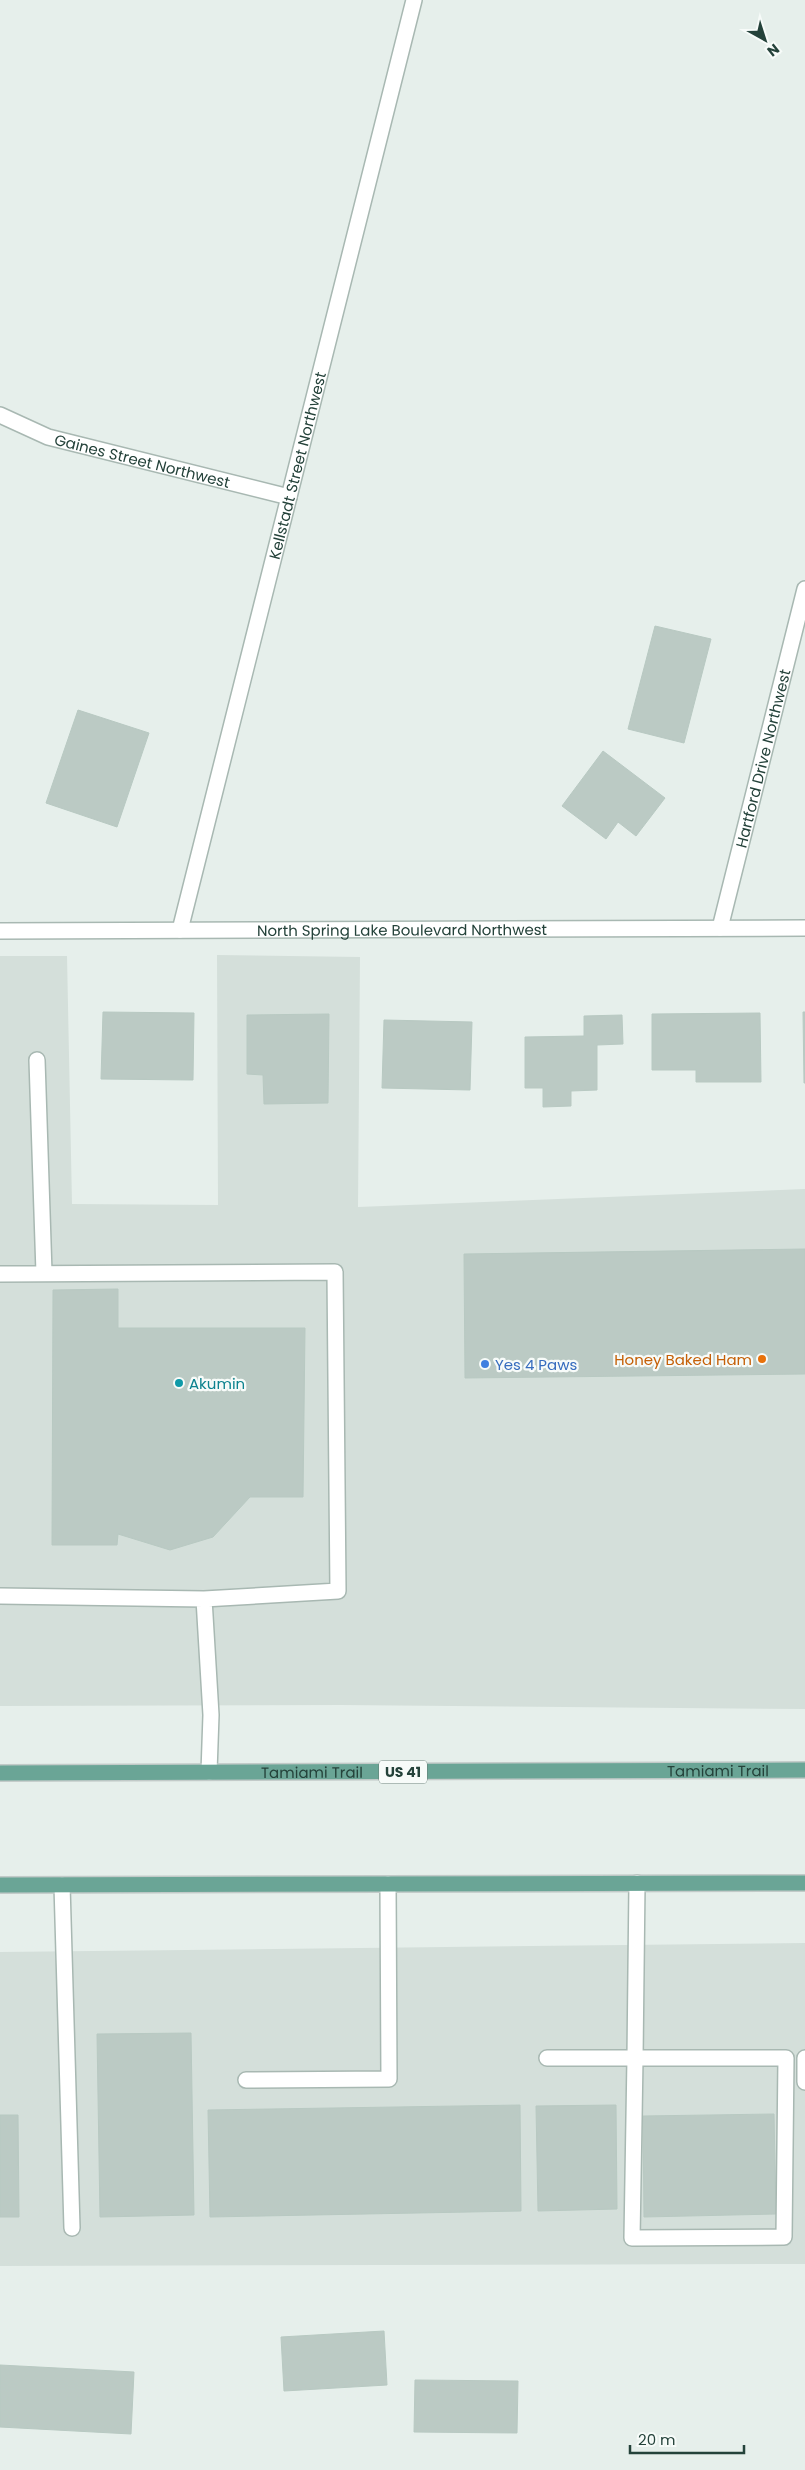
<svg xmlns="http://www.w3.org/2000/svg" width="805" height="2470" font-family="Poppins,sans-serif">
<rect width="100%" height="100%" fill="#e6efeb"/>
<!-- built -->
<path fill="#d4dfda" d="M217 955 360 957 358 1207 805 1189V1709L341 1705 0 1706V956H67L72 1204 218 1205Z
M805 1943V2264L0 2266V1952Z"/>
<!-- building -->
<path fill="#bbcac4" stroke="#b8c9c2" d="M655 626 711 639 684 743 628 729Z
M78 710 149 733 117 827 46 803Z
M603 751 665 798 636 836 618 822 606 839 562 806Z
M103 1012 194 1013 193 1080 101 1079Z
M803 1012H805V1083H804Z
M760 1013 761 1082H696V1070H652V1014Z
M329 1014 328 1103 264 1104 263 1075 247 1074V1015Z
M622 1015 623 1044 597 1045V1090L571 1091V1106L543 1107V1088H525V1037L584 1036V1016Z
M384 1020 472 1022 470 1090 382 1088Z
M805 1249V1374L465 1378 464 1254Z
M118 1289V1328H305L303 1497H250L213 1537 170 1550 118 1534 117 1545H52L53 1290Z
M191 2033 194 2215 100 2217 97 2034Z
M520 2105 521 2211 210 2217 208 2110Z
M616 2105 617 2209 538 2211 536 2106Z
M774 2114 776 2214 644 2217 643 2116Z
M0 2115H18L19 2217H0Z
M384 2331 387 2385 284 2391 281 2337Z
M0 2365 134 2372 131 2434 0 2427Z
M415 2380 518 2381 517 2433 414 2432Z"/>
<g fill="none" stroke-linecap="round" stroke-linejoin="round">
<!-- lane casing -->
<g stroke="#a8b8b2" stroke-width="18">
<path id="lane" d="M37 1060 44 1273
M0 1274 335 1272 338 1591 204 1599 211 1715 209 1772
M0 1596 204 1599
M62 1885 72 2228
M547 2058H635L632 2238 784 2237 786 2058H635L637 1883
M805 2058V2082
M246 2080 389 2079 388 1884"/>
</g>
<!-- street casing -->
<g stroke="#a8b8b2" stroke-width="18">
<g id="street">
<path id="s1" d="M0 415 48 437 289 497"/>
<path id="s2" d="M720 928 805 589"/>
<path id="s3" d="M180 930 414 0"/>
<path id="s4" d="M0 931 805 928"/>
</g>
</g>
<!-- primary casing -->
<g stroke="#c2cac8" stroke-width="18">
<g id="primary">
<path id="s5" d="M0 1773 805 1770"/>
<path d="M0 1885 805 1883"/>
</g>
</g>
<!-- lane -->
<use href="#lane" stroke="#fff" stroke-width="15"/>
<!-- street -->
<use href="#street" stroke="#fff" stroke-width="15"/>
<!-- primary -->
<use href="#primary" stroke="#6aa596" stroke-width="15"/>
</g>
<!-- markers -->
<circle fill="#e8710a" stroke="#f7fbf9" stroke-width="2" cx="762" cy="1359" r="5"/>
<circle fill="#3f7fe0" stroke="#f7fbf9" stroke-width="2" cx="485" cy="1364" r="5"/>
<circle fill="#0f9aa8" stroke="#f7fbf9" stroke-width="2" cx="179" cy="1383" r="5"/>
<g text-anchor="middle" dominant-baseline="central" stroke-width="4.5" stroke-linejoin="round" paint-order="stroke">
<!-- shield labels -->
<rect fill="#f7fbf9" stroke="#637a73" stroke-width="1" x="379" y="1760.5" width="48" height="23" rx="4"/>
<g font-size="14" font-weight="bold" fill="#24423a">
<text x="403" y="1772">US 41</text>
</g>
<!-- street labels -->
<g font-size="15" fill="#24423a" stroke="#f7fbf9">
<text stroke="none"><textPath href="#s1" startOffset="150">Gaines Street Northwest</textPath></text>
<text stroke="none"><textPath href="#s3" startOffset="479">Kellstadt Street Northwest</textPath></text>
<text stroke="none"><textPath href="#s2" startOffset="175">Hartford Drive Northwest</textPath></text>
<text stroke="none"><textPath href="#s4" startOffset="402">North Spring Lake Boulevard Northwest</textPath></text>
<text stroke="none"><textPath href="#s5" startOffset="718">Tamiami Trail</textPath></text>
<text stroke="none"><textPath href="#s5" startOffset="312">Tamiami Trail</textPath></text>
</g>
<!-- food labels -->
<g font-size="15" fill="#c56008" stroke="#f7fbf9" text-anchor="end">
<text x="752" y="1359">Honey Baked Ham</text>
</g>
<!-- shop labels -->
<g font-size="15" fill="#366cbe" stroke="#f7fbf9" text-anchor="start">
<text x="495" y="1364">Yes 4 Paws</text>
</g>
<!-- culture labels -->
<g font-size="15" fill="#0d838f" stroke="#f7fbf9" text-anchor="start">
<text x="189" y="1383">Akumin</text>
</g>
</g>
<!-- north arrow -->
<g transform="translate(765 40) rotate(141)" stroke="#f7fbf9" stroke-width="4" paint-order="stroke">
<path d="M0-4L9 19L0 12L-9 19Z" fill="#24423a"/>
<text y="-8" font-size="14" font-weight="bold" text-anchor="middle" fill="#24423a">N</text>
</g>
<!-- scale -->
<path d="M630 2445v8h114v-8" fill="none" stroke="#24423a" stroke-width="2.5"/>
<text x="638" y="2445" font-size="15" fill="#24423a" stroke="#f7fbf9" stroke-width="4" paint-order="stroke">20 m</text>
</svg>
